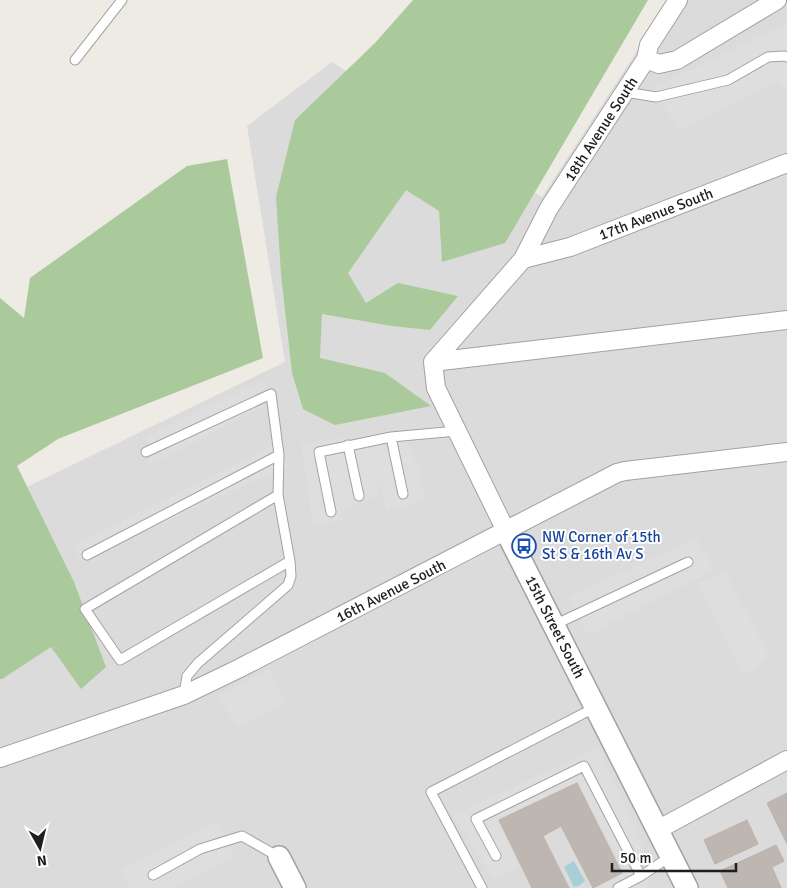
<svg xmlns="http://www.w3.org/2000/svg" width="787" height="888" font-family="Signika,sans-serif">
<rect width="100%" height="100%" fill="#eeeae4"/>
<!-- residential -->
<path fill="#dcdbdb" d="M670 0H787V888H0V500L285 362 247 126 332 62 542 197Z"/>
<!-- forest -->
<path fill="#abca9c" d="M413 0H648L505 243 442 262 439 211 406 190 348 273 366 303 398 283 458 296 430 330 392 326 322 314 320 358 385 373 431 406 335 425 303 409 292 373 281 274 276 197 295 120 375 43Z
M227 159 263 358 58 439 17 466 74 582 106 667 81 689 51 647 2 679H0V298L24 318 30 278 187 166Z"/>
<!-- parking -->
<path fill="#dedede" d="M786 23 787 25V95L778 81 680 130 652 89Z
M266 379 263 407 149 466 147 437Z
M416 429 417 439 407 443 424 480 420 481 427 497 401 509 399 506 387 511 371 458 380 494 341 511 342 520 313 524 301 443Z
M277 443 287 466 82 561 72 545Z
M697 538 714 570 588 635 568 597Z
M726 572 770 658 743 675 697 584Z
M269 669 286 702 236 727 218 695Z
M598 747 655 874 648 883 650 888H597L625 874 577 781 497 820 519 867 494 880 453 816Z
M218 821 235 857 172 888H129L120 869Z"/>
<!-- water -->
<path fill="#a8cfd8" d="M574 861 585 881 579 886 574 887 564 867Z"/>
<!-- building -->
<path fill="#beb6b1" stroke="#beb1a8" d="M577 783 622 873 593 888 561 826 543 836 569 888H532L499 820Z
M787 793V844L767 803Z
M747 820 758 844 715 864 704 840Z
M776 845 784 861 772 867 781 888H728L720 871Z"/>
<g fill="none" stroke-linecap="round" stroke-linejoin="round">
<!-- service casing -->
<g stroke="#a2a2a2" stroke-width="11">
<path id="service" d="M75 60 122 0
M625 92 656 97 728 80 768 57 784 56 787 57
M391 437 403 494
M348 445 359 496
M146 452 271 394 279 455 278 495 290 561 291 576 288 585 280 592 198 663 187 676 184 695
M278 495 85 609 120 660 290 561
M331 512 319 452 391 437 457 431
M87 555 279 455
M554 625 688 562
M496 856 476 819 584 766 641 876 671 856
M153 875 200 849 242 836 279 857
M482 888 431 792 596 707
M618 888 641 876"/>
</g>
<!-- minor casing -->
<g stroke="#a2a2a2" stroke-width="20">
<path id="minor" d="M646 59 659 64 677 60 777 0
M523 259 570 247 787 163
M433 362 787 320
M506 531 436 388 433 362 523 259 549 208 646 59 649 45 678 0
M0 758 184 695 240 668 617 473 625 471 787 452
M659 829 787 760"/>
</g>
<!-- tertiary casing -->
<g stroke="#a2a2a2" stroke-width="24">
<path id="tertiary" d="M506 531 687 888
M279 857 295 888"/>
</g>
<!-- service -->
<use href="#service" stroke="#fff" stroke-width="9"/>
<!-- minor -->
<use href="#minor" stroke="#fff" stroke-width="18"/>
<!-- tertiary -->
<use href="#tertiary" stroke="#fff" stroke-width="21"/>
</g>
<!-- icons -->
<defs>
<g id="bus-ring" transform="scale(1.25)"><circle r="9.5" fill="#fff" stroke="#1a4fb4" stroke-width="1.5"/><path d="M-5-6H5V4H4V6H2V4H-2V6H-4V4H-5ZM-3.5-4V0h7V-4ZM-3.5 1.2v1.5H-2V1.2ZM2 1.2v1.5H3.5V1.2Z" fill="#1a4fb4"/></g>
</defs>
<g fill-rule="evenodd">
<use href="#bus-ring" x="524" y="546"/>
</g>
<g text-anchor="middle" dominant-baseline="central" stroke-width="4" stroke-linejoin="round" paint-order="stroke">
<!-- street labels -->
<g font-size="15" fill="#1e1e1e" stroke="#fff">
<text transform="translate(601 129) rotate(-57)">18th Avenue South</text>
<text transform="translate(656 214) rotate(-21)">17th Avenue South</text>
<text transform="translate(391 591) rotate(-27)">16th Avenue South</text>
<text transform="translate(555 627) rotate(63)">15th Street South</text>
</g>
<!-- transit labels -->
<g font-size="15" fill="#164399" stroke="#fff" text-anchor="start">
<text x="542" y="537">NW Corner of 15th<tspan x="542" dy="17">St S &amp; 16th Av S</tspan></text>
</g>
</g>
<!-- north arrow -->
<g transform="translate(40 848) rotate(172)" stroke="#ffffff" stroke-width="4" paint-order="stroke">
<path d="M0-4L9 19L0 12L-9 19Z" fill="#1e1e1e"/>
<text y="-8" font-size="14" font-weight="bold" text-anchor="middle" fill="#1e1e1e">N</text>
</g>
<!-- scale -->
<path d="M612 863v8h124v-8" fill="none" stroke="#1e1e1e" stroke-width="2.5"/>
<text x="620" y="863" font-size="15" fill="#1e1e1e" stroke="#ffffff" stroke-width="4" paint-order="stroke">50 m</text>
</svg>
